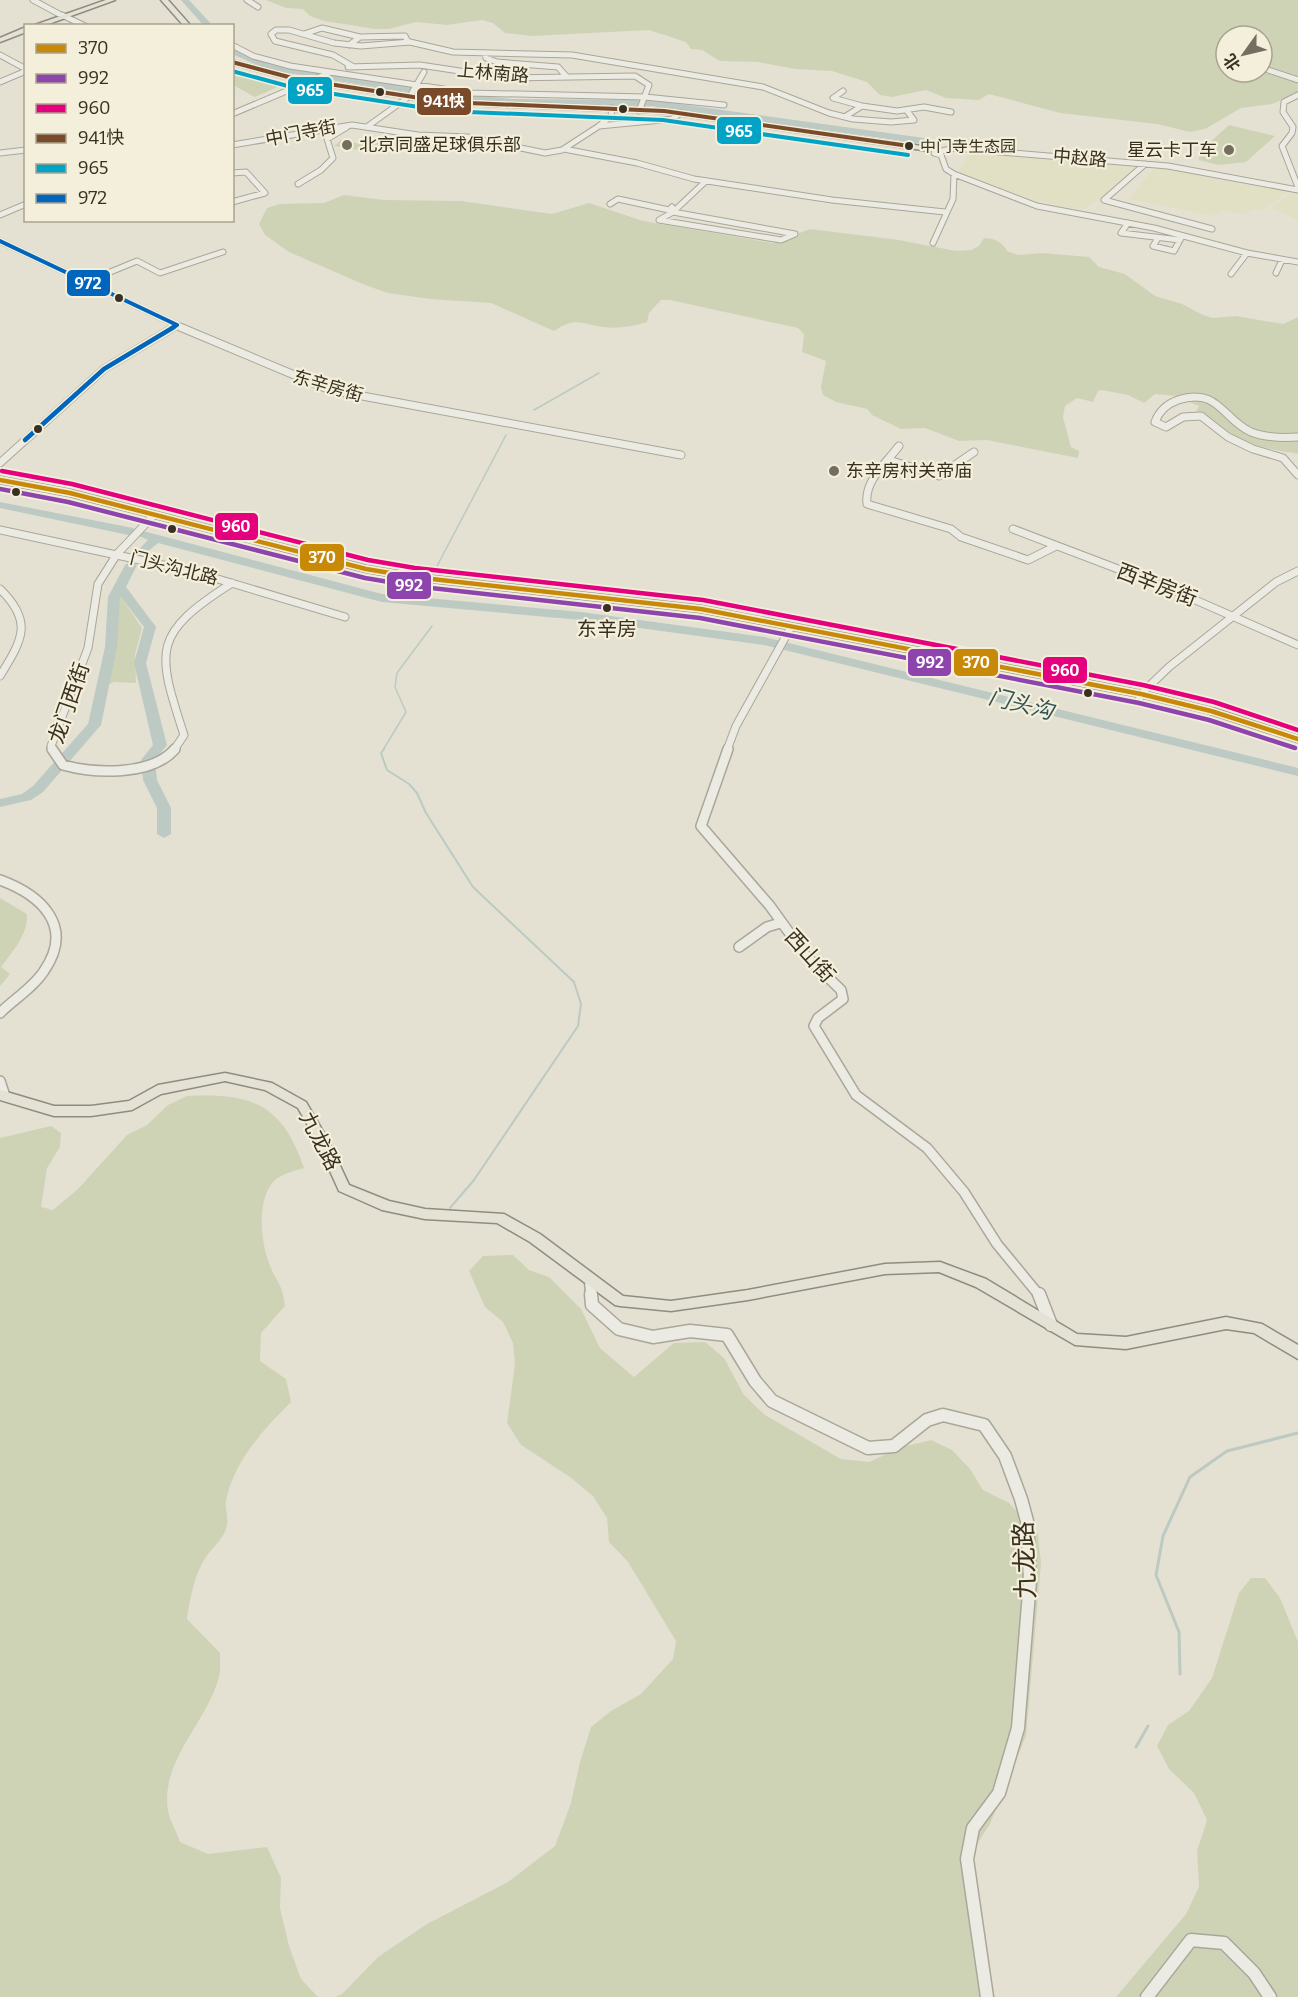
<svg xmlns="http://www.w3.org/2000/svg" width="1298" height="1997" font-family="Bitter,'Noto Sans SC',serif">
<rect width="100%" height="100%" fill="#e4e1d2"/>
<!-- farmland -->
<path fill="#e2e0c4" d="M970 151 1136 165 1139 167 1099 200 1081 210 1024 198 958 173Z
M1155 167 1203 176 1287 192 1262 211 1254 209 1243 215 1223 210 1215 216 1128 199Z
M1293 192 1298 193V220L1270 208Z"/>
<!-- green -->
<path fill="#cfd3b6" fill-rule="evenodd" d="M266 0H1298V93L1272 104 1241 108 1205 129 1190 132 1157 124 1060 113 989 94 979 100 946 98 926 90 892 97 880 95 867 82 832 71 795 69 758 62 720 61 702 50 691 49 686 42 649 30 532 36 505 33 493 23 482 20 447 25 416 22 389 29H375L324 21 310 16 303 9 286 8ZM1226 36H1262V72H1226Z
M232 70 287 83 255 97 233 85Z
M1229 125 1275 136 1246 162 1218 165 1199 160V152Z
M341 140 370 146 374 142 386 145 376 153 334 146Z
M344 195 384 200 461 201 552 214 589 203 643 221 773 243 810 229 899 240 956 251 971 250 979 246 984 238C994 238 1003 242 1007 251L1018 255 1042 253 1089 257 1099 267 1125 274 1155 296 1182 304 1203 315 1213 318 1236 316 1283 324 1298 317V454C1276 450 1257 448 1237 437 1221 428 1216 419 1196 411L1199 406 1176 396 1155 394 1144 403 1128 395 1102 390 1098 391 1093 402 1077 398 1065 406 1063 417 1071 447 1079 451 1078 458 987 440 959 441 925 428 901 429 872 415 867 409 836 402 823 395 821 387 826 361 802 352 804 334 798 328 670 300H661L649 313 647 322C634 326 617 329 604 327 581 324 576 316 554 331L491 303 430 299 388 293 365 285 289 252 265 235 259 224 267 208 280 204 324 203Z
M119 594 142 628 135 654 136 683 114 682 106 686 116 642Z
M0 898 27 914C28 935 13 951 1 967L10 974 0 986Z
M187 1096C251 1093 282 1103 304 1168 294 1171 281 1174 274 1181 256 1200 261 1242 269 1263 276 1282 283 1284 285 1306L261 1333 260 1361 286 1379 291 1402C263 1430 237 1458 227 1496 223 1509 231 1517 225 1532 220 1542 212 1548 206 1557 194 1574 190 1600 187 1619L220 1653C220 1661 221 1670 219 1677 207 1723 160 1760 168 1811 170 1821 177 1832 180 1842L208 1854 267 1847 281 1878 280 1908 289 1946 301 1979 318 1997H0V1138L51 1126 61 1133 60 1147 47 1168 41 1207 53 1210 78 1189 127 1135 147 1125 168 1105Z
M513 1255 529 1270 549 1277 581 1309 600 1348 634 1377 674 1343 705 1342 724 1358 744 1395 765 1415 841 1459 869 1462 902 1447 931 1440 952 1450 970 1469 983 1490 1009 1503 1038 1534 1041 1563 1026 1736 990 1824 975 1847 970 1883 993 1997H335L342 1994 378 1957 427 1924 508 1882 555 1846 571 1803 580 1762 591 1727 611 1711 641 1694 673 1659 676 1641 628 1562 609 1542 607 1518 593 1496 570 1477 521 1445 507 1423 515 1364 513 1343 503 1322 485 1307 469 1271 483 1256Z
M1251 1578H1265L1280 1598 1298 1642V1997H1116L1186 1914 1199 1887 1197 1851 1207 1820 1194 1793 1169 1769 1157 1746 1168 1725 1189 1711 1212 1678 1239 1593Z"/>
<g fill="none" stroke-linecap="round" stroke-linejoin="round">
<!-- stream-far2 -->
<path stroke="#bccac3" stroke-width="1.5" d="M534 410 599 373
M436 568 506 435
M383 750 406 712 395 687 397 673 432 626"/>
<!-- stream-far1 -->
<path stroke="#bccac3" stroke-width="2" d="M384 749 381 753 387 770 409 784 417 793 426 813 473 887 574 982 581 1004 578 1026 474 1180 450 1208"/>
<!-- stream -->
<path stroke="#bccac3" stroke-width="3" d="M1180 1674 1179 1632 1156 1575 1163 1536 1190 1477 1227 1451 1298 1433
M1136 1747 1148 1726"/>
<!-- river -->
<path fill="#bccac3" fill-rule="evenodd" d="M181 0H189L213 26H204Z
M232 49 271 65 449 93 512 99 651 100 924 138 928 141 924 144 651 106 512 105 449 99 269 70 232 54Z
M0 502 133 528 139 532 133 536 0 508Z
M143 531 382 594 581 612 764 637 1298 768V776L764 645 581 620 382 602 158 543 140 558 134 554 148 540 137 535Z
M131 561 137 565 126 587 156 627 146 663 167 745 155 760 157 780 171 808V834L164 838 157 834V808L143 780 141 760 153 745 134 663 144 627 120 596 117 647 101 725 43 792 31 800 0 807V799L22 794 33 786 88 724 105 647 108 597 125 565Z"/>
<!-- minor-far3 casing -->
<g stroke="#aaa69a" stroke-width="7">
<path id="minor-far3" d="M33 0 59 14
M247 0 258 7
M62 15 85 26
M304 34 322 28 360 37 349 45
M360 37 405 36 408 42
M232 45 253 56 290 66 470 93 645 97 724 105
M485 53 486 58 497 62 558 67 566 76
M0 55 26 69
M352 66 333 55 275 41 271 34 276 30H289L334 43 361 46 410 42 453 52 572 55 763 87 829 113 853 119 891 122 914 120 907 111
M348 67 420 65 506 78 635 76 649 85 639 111
M1262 68 1298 80
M0 82 26 71
M843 91 833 98 862 106
M1298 95 1284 102 1283 112 1293 127 1292 133 1282 146 1298 187
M232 114 329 73
M846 116 862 106 897 111 924 107 951 112
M368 126 410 96 424 72
M599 126 611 116 612 108
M232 145 352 125 418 135 468 137 545 153 562 150 599 126 672 119 681 113
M564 149 637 163 694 179 832 200 945 212
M0 153 26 150
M934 153 941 155 946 169 954 174 1037 206 1154 228 1247 253 1298 262
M934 153 954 148 1168 166 1298 190
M1145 164 1104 200 1212 229
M232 173 246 172 265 193 232 202
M298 184 321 170 333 158 327 139 347 127
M610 204 618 199 669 210 672 207
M673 212 795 234 781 240 659 220Z
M673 212 706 181
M0 215 26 204
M1128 223 1121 233 1180 240
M1158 238 1153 246 1174 251 1181 238
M0 241 183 328
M933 243 953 199 954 174
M1276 273 1282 260
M1231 274 1247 253
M86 282 137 261 160 273 223 252
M172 328 177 325"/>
</g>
<!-- minor-far2 casing -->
<g stroke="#aaa69a" stroke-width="9">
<path id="minor-far2" d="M180 327 330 390 681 455
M1298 437C1283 438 1266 438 1251 432 1222 419 1219 387 1178 400 1167 404 1159 411 1155 422L1166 427 1183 417 1201 416 1228 437 1253 449 1283 458 1298 475
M899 446C886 463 864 481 867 504L951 529 961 537 1028 560 1056 546
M889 460 939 476 974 452
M0 463 104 369 174 327
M1013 529 1168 588 1298 645
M0 530 191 571 345 617
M0 589C34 622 22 640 0 676
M1139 700 1141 694 1169 667 1276 582 1298 571
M52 750 51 746 88 648 98 584 117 554 154 515
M174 750 184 735C156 649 152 634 232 583
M727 750 736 726 791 627"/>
</g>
<!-- minor-far1 casing -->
<g stroke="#aaa69a" stroke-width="12">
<path id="minor-far1" d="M52 749 63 765C95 774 152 776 175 749
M728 749 701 826 770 906 806 956 841 990 843 999 818 1018 814 1026 856 1095 927 1148 964 1192 997 1244 1039 1295
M0 880C41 895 75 926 44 971 33 988 14 999 0 1013
M739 947 767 927 780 923
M0 1081 5 1096
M589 1278 591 1295"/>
</g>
<!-- minor casing -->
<g stroke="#aaa69a" stroke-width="15">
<path id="minor" d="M591 1294 592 1305 619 1329 653 1337 690 1331 727 1335 755 1381 772 1401 868 1448 894 1446 927 1420 943 1415 984 1425 1005 1456 1021 1499 1027 1521 1030 1580 1018 1728 999 1793 973 1828 967 1859 987 1997
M1039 1294 1051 1325
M1147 1997 1191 1940 1224 1943 1254 1973 1270 1997"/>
</g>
<!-- major casing -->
<g stroke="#8f8c81" stroke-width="3">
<path id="major" d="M106 0H115L43 26H32Z
M161 0H168L191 26H184Z
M26 27V32L0 42V38Z
M232 60 296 77 446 100 664 109 936 148 940 150 936 152 664 113 446 104 296 81 232 64Z
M0 477 70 490 366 566 414 574 701 606 1141 691 1215 709 1298 736V742L1208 713 1141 697 701 612 414 580 366 572 70 496 0 483Z
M225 1073 272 1083 306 1102 328 1140 349 1185 389 1201 425 1209 504 1214 540 1234 623 1296 671 1301 748 1290 885 1264 940 1262 986 1279 1077 1334 1126 1337 1226 1317 1262 1324 1298 1345V1359L1254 1333 1226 1329 1126 1349 1075 1345 976 1287 939 1272 885 1274 748 1300 671 1311 620 1306 615 1305 530 1242 497 1223 425 1219 382 1210 339 1191 316 1140 298 1108 265 1090 225 1081 161 1094 132 1110 91 1116H54L0 1100V1090L54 1106H91L129 1101 158 1085Z"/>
</g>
<!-- minor-far3 -->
<use href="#minor-far3" stroke="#ecebe3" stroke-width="5"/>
<!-- minor-far2 -->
<use href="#minor-far2" stroke="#ecebe3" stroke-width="7"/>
<!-- minor-far1 -->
<use href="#minor-far1" stroke="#ecebe3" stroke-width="9"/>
<!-- minor -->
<use href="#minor" stroke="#ecebe3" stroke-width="12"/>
<!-- major -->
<use href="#major" fill="#e4e1d5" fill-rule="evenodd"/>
<!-- bus-1 casing -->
<g stroke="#f3efda" stroke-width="8">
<path id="bus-1" d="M0 480 70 493 366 569 414 577 701 609 1141 694 1211 711 1298 739"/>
</g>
<!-- bus-2 casing -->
<g stroke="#f3efda" stroke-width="8">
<path id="bus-2" d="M0 489 68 502 365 578 413 586 700 618 1139 703 1209 720 1295 748"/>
</g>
<!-- bus-3 casing -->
<g stroke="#f3efda" stroke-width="8">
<path id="bus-3" d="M2 471 72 484 368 560 415 568 703 600 1143 685 1214 702 1298 730"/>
</g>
<!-- bus-4 casing -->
<g stroke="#f3efda" stroke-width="7">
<path id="bus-4" d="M232 62 296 79 446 102 664 111 909 146"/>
</g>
<!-- bus-5 casing -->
<g stroke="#f3efda" stroke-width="7">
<path id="bus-5" d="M232 71 295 88 445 111 663 120 908 155"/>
</g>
<!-- bus-6-far1 casing -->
<g stroke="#f3efda" stroke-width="7">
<path id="bus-6-far1" d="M0 241 177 325
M172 328 177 325"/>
</g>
<!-- bus-6 casing -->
<g stroke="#f3efda" stroke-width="8">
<path id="bus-6" d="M25 440 104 369 174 327"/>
</g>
<!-- bus-1 -->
<use href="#bus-1" stroke="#c88808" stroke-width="4.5"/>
<!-- bus-2 -->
<use href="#bus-2" stroke="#8e44ad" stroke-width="4.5"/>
<!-- bus-3 -->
<use href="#bus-3" stroke="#e5007d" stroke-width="4.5"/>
<!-- bus-4 -->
<use href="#bus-4" stroke="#7a4b2a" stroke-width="4"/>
<!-- bus-5 -->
<use href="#bus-5" stroke="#03a3c5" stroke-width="4"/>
<!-- bus-6-far1 -->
<use href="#bus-6-far1" stroke="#0065bd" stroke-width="4"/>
<!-- bus-6 -->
<use href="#bus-6" stroke="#0065bd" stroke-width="4.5"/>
</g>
<!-- markers -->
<g fill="#393022" stroke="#f3efda" stroke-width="2">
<circle cx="380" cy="92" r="5"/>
<circle cx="623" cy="109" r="5"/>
<circle cx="909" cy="146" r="5"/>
<circle cx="119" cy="298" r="5"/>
<circle cx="38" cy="429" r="5"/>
<circle cx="16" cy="492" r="5"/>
<circle cx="172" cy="529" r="5"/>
<circle cx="607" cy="608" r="5"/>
<circle cx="1088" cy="693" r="5"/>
</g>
<g fill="#756e60" stroke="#f3efda" stroke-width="2">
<circle cx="347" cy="145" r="6"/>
<circle cx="1229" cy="150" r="6"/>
<circle cx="834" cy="471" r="6"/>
</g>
<g text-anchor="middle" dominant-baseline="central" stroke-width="4.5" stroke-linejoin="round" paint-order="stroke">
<!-- far-bus labels -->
<g font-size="16" fill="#393022" stroke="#f3efda" text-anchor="start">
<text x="920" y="146">中门寺生态园</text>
</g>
<!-- far-street labels -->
<g font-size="18" fill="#393022" stroke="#f3efda">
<text transform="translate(493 73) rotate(5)">上林南路</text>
<text transform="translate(301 133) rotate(-11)">中门寺街</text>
<text transform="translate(1080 158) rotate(5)">中赵路</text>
<text transform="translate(328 386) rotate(16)">东辛房街</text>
<text transform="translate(174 568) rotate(14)">门头沟北路</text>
</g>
<!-- far-poi labels -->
<g font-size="18" fill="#393022" stroke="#f3efda" text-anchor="start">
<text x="359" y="145">北京同盛足球俱乐部</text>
<text x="1217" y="150" text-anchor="end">星云卡丁车</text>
<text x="846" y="471">东辛房村关帝庙</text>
</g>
<!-- bus labels -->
<g font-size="20" fill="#393022" stroke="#f3efda">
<text x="607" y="629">东辛房</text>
</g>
<!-- street labels -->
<g font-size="21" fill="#393022" stroke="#f3efda">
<text transform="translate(1157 585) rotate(21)">西辛房街</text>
<text transform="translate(69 703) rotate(-71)">龙门西街</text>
<text transform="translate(810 956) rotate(48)">西山街</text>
<text transform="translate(320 1141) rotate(62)">九龙路</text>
</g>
<!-- water labels -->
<g font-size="22" font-style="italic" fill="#335457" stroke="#f3efda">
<text transform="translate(1021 704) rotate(14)">门头沟</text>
</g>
<!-- near-street labels -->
<g font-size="26" fill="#393022" stroke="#f3efda">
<text transform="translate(1025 1560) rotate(-92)">九龙路</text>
</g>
</g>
<g stroke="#f3efda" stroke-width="2">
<rect x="287" y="76" width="46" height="29" rx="6" fill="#03a3c5"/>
<rect x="416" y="87" width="56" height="29" rx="6" fill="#7a4b2a"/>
<rect x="716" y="116" width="46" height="29" rx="6" fill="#03a3c5"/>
<rect x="66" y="269" width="45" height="28" rx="6" fill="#0065bd"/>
<rect x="214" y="512" width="45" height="29" rx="6" fill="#e5007d"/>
<rect x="299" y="543" width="46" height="29" rx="6" fill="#c88808"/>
<rect x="386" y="571" width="46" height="29" rx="6" fill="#8e44ad"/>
<rect x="953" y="648" width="46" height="29" rx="6" fill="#c88808"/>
<rect x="907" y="648" width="45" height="29" rx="6" fill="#8e44ad"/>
<rect x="1042" y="656" width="46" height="28" rx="6" fill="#e5007d"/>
</g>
<g font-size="16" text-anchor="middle" font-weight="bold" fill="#fff">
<text x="310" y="96">965</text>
<text x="444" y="107">941快</text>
<text x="739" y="137">965</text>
<text x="88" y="289">972</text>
<text x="236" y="532">960</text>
<text x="322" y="563">370</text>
<text x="409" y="591">992</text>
<text x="976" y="668">370</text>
<text x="930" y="668">992</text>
<text x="1065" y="676">960</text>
</g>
<!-- legend -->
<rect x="24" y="24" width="210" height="198" fill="#f3efda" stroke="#a9a390" stroke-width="1.5"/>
<rect x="36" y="44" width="30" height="9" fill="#c88808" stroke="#a9a390" stroke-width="1.5"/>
<text x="78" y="54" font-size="18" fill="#393022">370</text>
<rect x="36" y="74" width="30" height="9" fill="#8e44ad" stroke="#a9a390" stroke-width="1.5"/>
<text x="78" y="84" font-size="18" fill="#393022">992</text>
<rect x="36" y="104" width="30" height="9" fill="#e5007d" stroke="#a9a390" stroke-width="1.5"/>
<text x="78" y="114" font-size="18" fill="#393022">960</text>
<rect x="36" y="134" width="30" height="9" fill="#7a4b2a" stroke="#a9a390" stroke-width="1.5"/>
<text x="78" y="144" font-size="18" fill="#393022">941快</text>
<rect x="36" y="164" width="30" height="9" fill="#03a3c5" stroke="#a9a390" stroke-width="1.5"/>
<text x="78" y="174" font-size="18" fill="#393022">965</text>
<rect x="36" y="194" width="30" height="9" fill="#0065bd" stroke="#a9a390" stroke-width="1.5"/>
<text x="78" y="204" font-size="18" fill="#393022">972</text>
<!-- north arrow -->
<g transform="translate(1244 54) rotate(236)"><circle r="28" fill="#f3efda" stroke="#a9a390" stroke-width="1.5"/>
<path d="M0-4.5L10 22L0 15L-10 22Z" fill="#756e60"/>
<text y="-9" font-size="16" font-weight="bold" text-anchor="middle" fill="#393022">北</text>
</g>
</svg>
